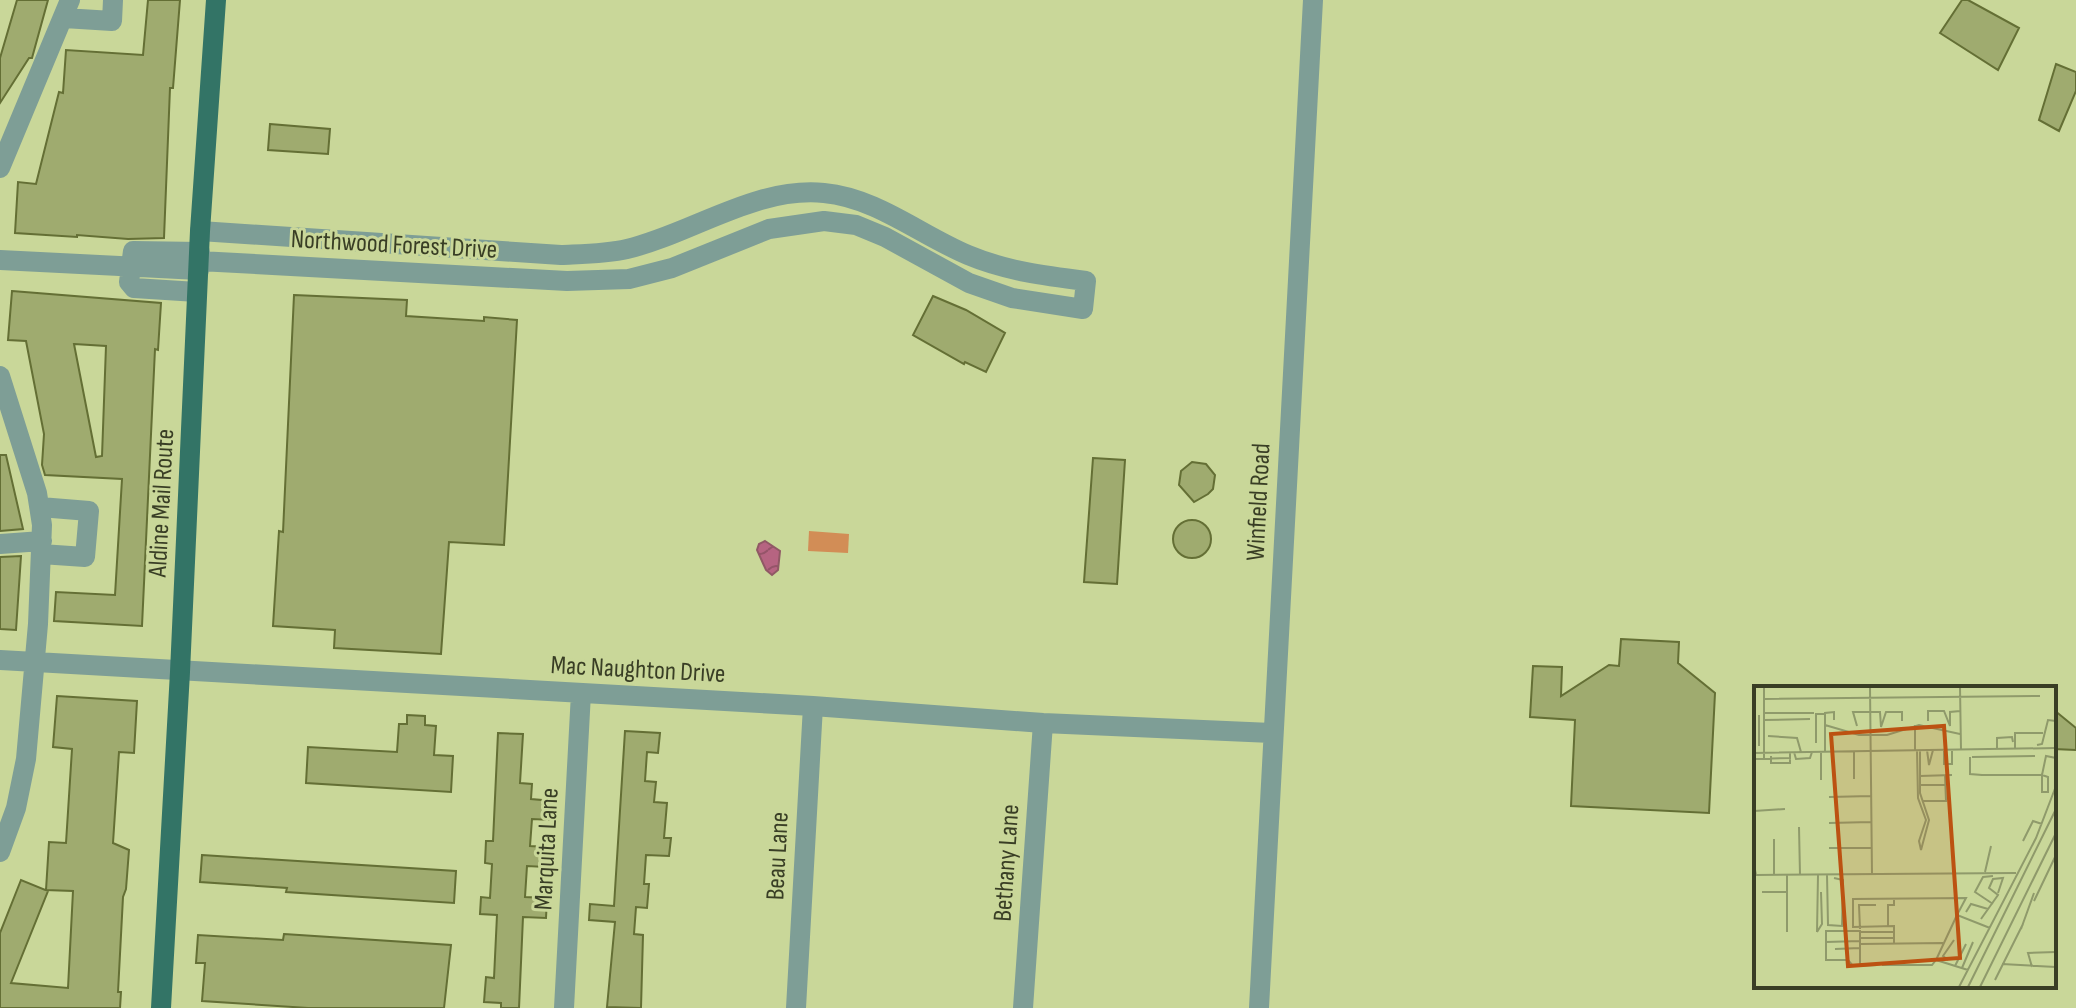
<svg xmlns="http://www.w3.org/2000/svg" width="2076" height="1008" font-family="'Sofia Sans Condensed',sans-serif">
<defs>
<pattern id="water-waves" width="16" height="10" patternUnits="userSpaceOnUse" patternTransform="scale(2)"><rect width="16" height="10" fill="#b66481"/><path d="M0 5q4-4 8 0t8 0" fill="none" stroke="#955469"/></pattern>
</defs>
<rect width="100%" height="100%" fill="#c9d799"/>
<!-- pitch -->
<path fill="#d28d56" d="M809 531 849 534 848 553 808 551Z"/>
<!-- water -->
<path fill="url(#water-waves)" stroke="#905965" stroke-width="2" d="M765 541 780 551 778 570 772 575 766 570 757 550 759 544Z"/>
<!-- building -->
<path fill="#9fab6f" stroke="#646f35" stroke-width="2" fill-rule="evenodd" d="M17 0H48L32 58H29L0 103V58Z
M148 0H180L173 88H170L164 238 128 239 77 235V237L15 233 18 182 36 184 59 92 63 93 66 50 143 55Z
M1962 0H1968L2019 28 1998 70 1940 33Z
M2056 64 2076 72V91L2059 131 2039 120Z
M270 124 330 129 328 154 268 150Z
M12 291 161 303 158 350 155 349 142 626 54 621 56 592 115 595 122 479 45 475 42 465 44 434 26 341 8 340ZM74 344 106 346 102 456 96 457Z
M294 295 407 300 406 316 484 321V317L517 320 504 545 449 542 441 654 334 648 335 630 273 626 279 531 283 532Z
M933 296 966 310 1005 333 986 372 965 362 964 364 913 335Z
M0 455H6L23 529 0 531Z
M1093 458 1125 460 1117 584 1084 582Z
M1192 462 1206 464 1215 475 1213 489 1208 494 1194 502 1179 485 1181 471Z
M1173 539a19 19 0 1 1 38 0a19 19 0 1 1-38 0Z
M21 556 16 630 0 629V557Z
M1621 639 1679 642 1678 663 1715 693 1709 813 1571 806 1575 720 1530 717 1533 666 1562 667 1561 696 1609 665 1619 666Z
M57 696 137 701 134 753 119 752 113 843 129 850 126 889 123 897 118 992H121L120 1008H0V933L21 880 48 891 11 983 68 988 73 891 46 890 49 842 66 843 72 749 53 747Z
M2054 710 2076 728V750L2054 749Z
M407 715 425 716V725L436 726 434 755 453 756 451 792 306 783 308 747 397 752 399 724H407Z
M625 731 660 733 658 753 647 752 645 781 656 782 654 802 667 803 664 838H671L669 856 646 855 644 884H649L647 908 636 907 634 934 643 935 641 1008 607 1007 615 922 589 920 590 904 614 906Z
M498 733 523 734 520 783 532 784 531 799 553 801 552 820 532 819 530 846 546 847 545 867 527 866 525 897 547 898 546 918 523 917 519 1008H501V1003L484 1002 486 977 494 978 497 915 480 914 481 897 490 898 492 864 485 863 486 841H493Z
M202 855 456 871 454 903 286 892 287 888 200 882Z
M284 934 451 945 444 1008H308L202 1001 205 963H196L198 935 283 940Z"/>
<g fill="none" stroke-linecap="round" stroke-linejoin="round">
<!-- minor -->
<path stroke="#7e9e96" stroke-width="20" d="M64 18 112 21 113 0
M0 168 70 0
M0 260 199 270
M199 261 567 281 629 279 672 268 769 229 824 221 856 225 885 237 969 283 1012 298 1083 309 1086 281C1046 276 1006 271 968 255 920 235 877 198 824 193 756 186 691 234 627 249 606 254 582 254 561 255L200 231
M197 292 134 288 129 282 133 251 200 252
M0 376 37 493 42 525 38 624 26 759 16 808 0 852
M40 507 89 511 85 557 41 554
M0 544 42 541
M0 660 813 706 1043 723 1272 733
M564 1008 581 693
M796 1008 813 706
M1023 1008 1043 723
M1259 1008 1313 0"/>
<!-- major -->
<path stroke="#337466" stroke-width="20" d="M161 1008 180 672 200 231 216 0"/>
</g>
<g text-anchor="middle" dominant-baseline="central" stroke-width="6" stroke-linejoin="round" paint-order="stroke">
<!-- street labels -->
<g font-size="26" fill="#393e25" stroke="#c9d799">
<text transform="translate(394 245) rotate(3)">Northwood Forest Drive</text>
<text transform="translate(1259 502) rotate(-87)">Winfield Road</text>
<text transform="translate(162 503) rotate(-87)">Aldine Mail Route</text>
<text transform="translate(638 670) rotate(3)">Mac Naughton Drive</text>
<text transform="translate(547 849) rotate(-87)">Marquita Lane</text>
<text transform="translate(778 856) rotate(-87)">Beau Lane</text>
<text transform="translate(1007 863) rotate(-86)">Bethany Lane</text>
</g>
</g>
<!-- overview -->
<g transform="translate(1754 686)">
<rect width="302" height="302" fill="#c9d799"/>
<path fill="none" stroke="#8f9a6b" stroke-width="2" d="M116 1 118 188M206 1 207 64M10 13 286 10M10 27H60M5 29V60M10 34 56 33M174 35V25H190L196 40V26L206 25M71 39 105 49H133L165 39 206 48M161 39V64M103 40 99 26H126L127 41 132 26H148V35M14 50 43 52 47 66M62 57V28H71M283 59 288 58 294 34 302 35M261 63V47H289M163 64 164 112 172 134 165 155 167 164 175 134 166 107V64M173 64 175 79 179 64M190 64V78H198V64M243 64V52L258 51 259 56M100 65V93M40 66 42 73 56 72 58 66M67 66V94M71 66V27L80 26V34M0 67 302 62M17 70V77H36V72M216 71V88L228 89H288L292 70 302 72M218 71 281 70M0 73 36 72V66M10 73V1M288 89 294 91V106H288ZM166 90 198 89M166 99H191M75 111 117 110M169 115H192L191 89M0 125 31 123M75 137 117 136M45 141 46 189M20 153V189M269 155 279 135 288 138M75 162H117M0 179 2 189 262 187M231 186 237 160M73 189 74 239 88 240 89 194 80 192M8 206H33M280 215 302 169M239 218 221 206 229 191 239 190M212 226 217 218 234 223M227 233 244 209 235 202 239 193 249 192 244 207M134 240V219H140V213M106 243 105 219H122M267 243 280 207M33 246V189M63 246 64 189M63 246 68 238 67 206M106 246H140M106 252H140M72 256 106 255M140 257V240L99 241V213L212 212 203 229 236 242M106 258 189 257M81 263 106 262M182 274 203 229M194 274 189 270 200 254M248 278 302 281M128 279H178L182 274 214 284M106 280V245H72V274H94L99 280 123 279M201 280 212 258M278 281 274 267 302 266M208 282 219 256M241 294 269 238M205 301 282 152 302 100M214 301 302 123M226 301 302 147"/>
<path fill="#bc5212" fill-opacity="0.15" stroke="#bc5212" stroke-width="4" d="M190 40 206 272 94 280 77 48Z"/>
<rect width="302" height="302" fill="none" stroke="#393e25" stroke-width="4"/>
</g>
</svg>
